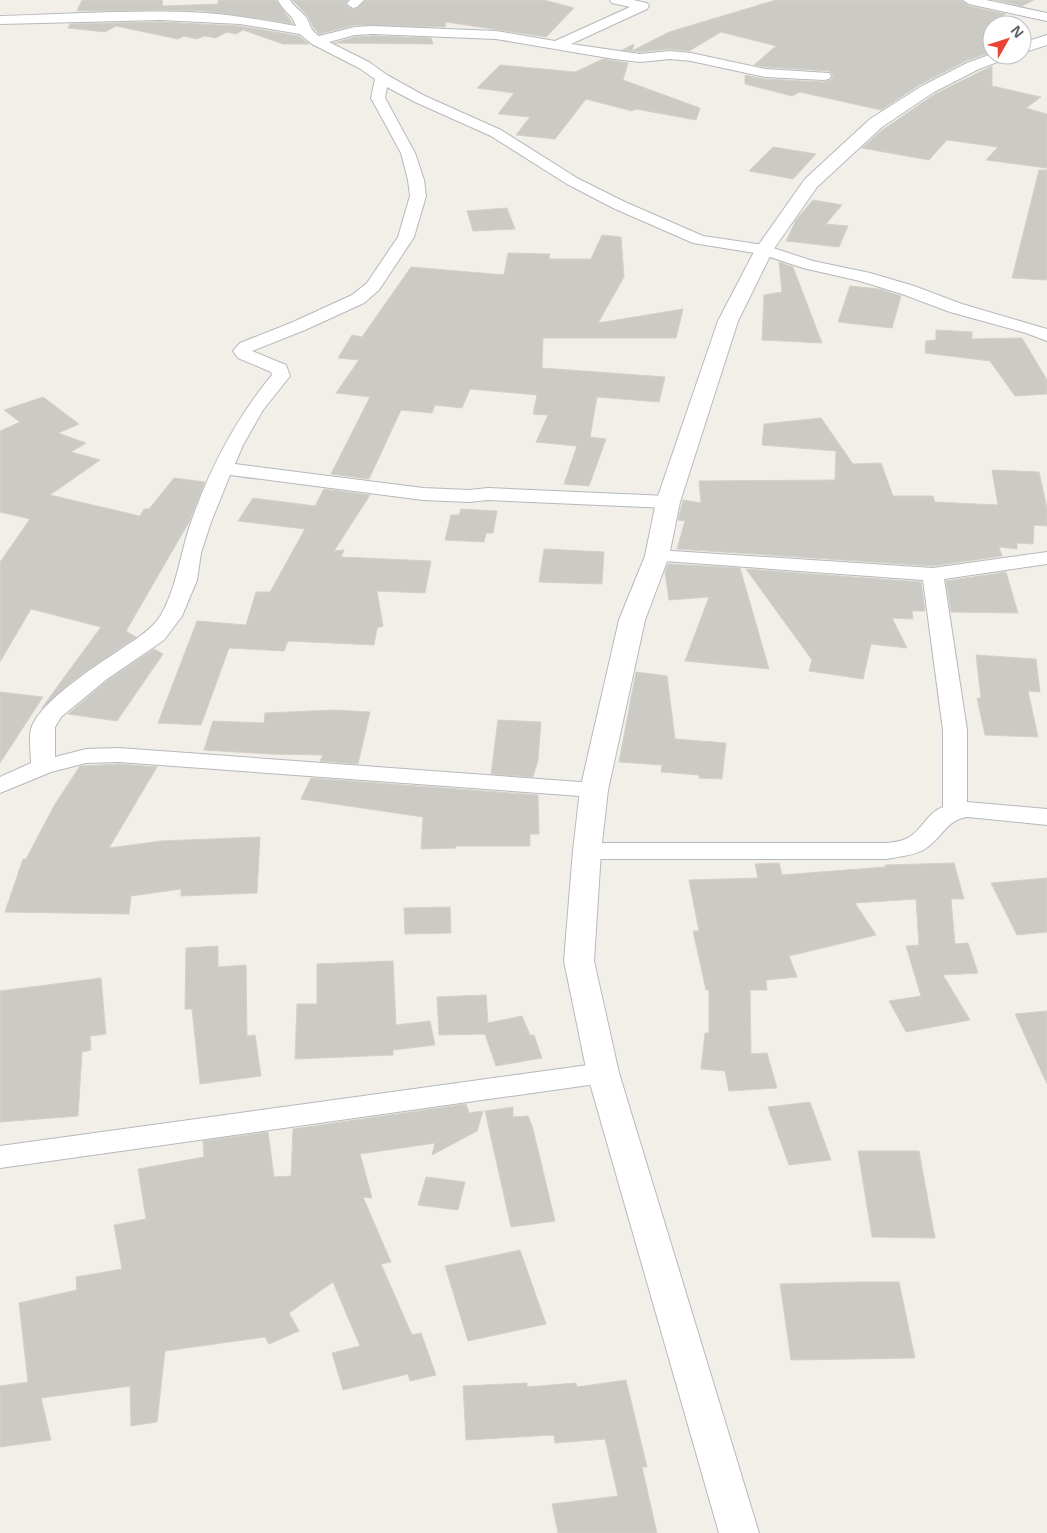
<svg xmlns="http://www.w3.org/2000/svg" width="1047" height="1533" font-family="'Noto Sans',sans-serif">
<rect width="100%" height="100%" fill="#f1efe8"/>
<!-- building -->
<path fill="#cccac5" stroke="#d6d1c6" d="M82 0H162L163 6 218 4V0H276L293 24 205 11 154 10 77 11Z
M292 0H348L345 4 353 10 358 8 366 0H544L574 8 546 37 446 22 445 27 355 25 319 34 313 27 307 15Z
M776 0H961L969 6 1006 14 992 21V52L966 61 921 84 881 110 800 92 792 96 745 84V75L765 79 824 82 831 80 833 75 829 71 765 67 754 65 776 46 721 32 689 51 670 49 640 52 622 50 634 44 632 51 669 32Z
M995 0H1034L1022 6Z
M161 22 240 26 299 36 309 44H283L243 30 236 34 227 32 216 38 205 36 196 39 184 36 178 39 116 26 105 32 68 28 70 24Z
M373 36 431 38 433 44 334 43 355 37Z
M603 59 628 63 623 80 700 108 696 120 636 109 632 111 586 99 555 139 516 135 530 117 498 114 514 93 477 88 500 65 575 72Z
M992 66V86L1041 97 1026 108 1047 114V168L986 160 998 147 947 140 929 160 862 148 881 131 935 94Z
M773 147 816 154 793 179 749 171Z
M1039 170H1047V280L1012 278Z
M813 200 842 205 826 224 848 226 839 247 786 241 796 220Z
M507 208 515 229 473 231 467 211Z
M602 235 621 237 624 277 598 323 683 309 676 338H543L542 368 665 377 659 402 597 397 590 437 606 439 589 486 564 484 577 446 536 442 548 415 533 414 537 395 470 389 462 408 435 405 432 413 401 410 369 479 331 474 370 397 336 393 359 360 338 358 352 335 362 337 411 267 504 275 508 253 550 254 549 259H591Z
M779 262 793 267 822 343 762 340 764 295 782 292Z
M850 286 879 289 901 296 892 328 838 322Z
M936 330 972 332V339L1022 338 1047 380V394L1015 396 990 361 925 353 926 341 936 340Z
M43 397 79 424 58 433 86 443 71 452 100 460 50 495 140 516 144 509H149L174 478 205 482 189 522 126 631 136 637 72 681 41 709 101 627 31 609 0 662V562L30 519 0 512V431L20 422 4 410Z
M821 418 853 464 881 463 893 496H933L935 502 998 505 992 470 1039 472 1047 508V526L1034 525 1033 544 1017 543V549L999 547 1002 556 933 566 677 549 685 521 678 520 683 500 701 503 699 481 835 480 836 451 762 445 764 424Z
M324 489 370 495 334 551 344 550 341 557 431 561 425 593 377 591 383 626 377 628 374 645 288 641 284 651 229 648 201 725 158 723 197 621 246 625 256 592H270L305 529 238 521 253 498 315 506Z
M461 509 497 511 493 533H486L484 542 445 540 451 515H459Z
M544 549 604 552 602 584 539 582Z
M668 564 740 568 769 669 685 661 709 597 669 600 665 572Z
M746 569 921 582 925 611H912L913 619 892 618 907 648 871 644 863 679 809 671 812 660Z
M1006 572 1018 613 951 612 946 581Z
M154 649 163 654 117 721 68 714 108 680Z
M976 655 1036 659 1040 692 1028 691 1038 737 985 735 977 698H981Z
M636 672 667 676 675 739 726 743 722 779 699 778V775L661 772 662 765 619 762Z
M0 692 43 697 0 763Z
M334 710 370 712 358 764 320 761 323 755 269 754 204 750 213 721 264 723 265 713Z
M498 720 541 722 538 760 533 777 491 774Z
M119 764 157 767 109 848 161 841 260 837 257 893 181 896V889L131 896 129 914 5 912 23 859H26L54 806 80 766Z
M311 778 538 795 539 834H530V846H456V848L421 849 423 817 301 799Z
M779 863 782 875 885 867V865L954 863 964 899H951L955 944 968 943 978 973 943 975 970 1020 906 1032 889 1001 921 996 906 946 919 945 916 899 855 903 876 935 789 956 797 977 766 980 767 990H750L751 1054 767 1053 777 1088 729 1091 725 1071 701 1069 705 1033H709V990H706L693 931H699L689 880 758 878 755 864Z
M1047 878V932L1017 935 991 883Z
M450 907 451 933 405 934 404 908Z
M218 946V967L246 965 247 1036 255 1035 261 1076 200 1084 192 1009H185L186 948Z
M393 961 396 1025 430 1021 435 1045 393 1050V1055L295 1059 297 1004H317V964Z
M101 978 106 1034 90 1036 91 1050 82 1052 78 1116 0 1122V991Z
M486 995 488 1023 522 1016 530 1035H534L542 1058 496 1066 485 1034 439 1035 437 997Z
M1047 1011V1084L1015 1014Z
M810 1102 831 1160 789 1165 768 1107Z
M466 1104 469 1113 483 1111 477 1131 432 1155 435 1143 360 1154 372 1198 363 1197 391 1262 381 1264 412 1335 421 1333 436 1375 410 1381 408 1374 343 1390 332 1353 360 1346 333 1282 289 1313 299 1331 269 1344 265 1337 165 1351 157 1422 131 1426 130 1386 41 1398 51 1440 0 1447V1386L28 1382 19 1303 77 1290 76 1277 122 1269 114 1225 146 1219 138 1169 204 1157 203 1141 268 1132 274 1177 291 1176 293 1129Z
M513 1107V1117L528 1116 533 1129 555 1221 511 1227 485 1111Z
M858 1151H919L935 1238 872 1237Z
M426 1177 465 1182 458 1210 418 1205Z
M520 1250 546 1324 468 1341 445 1266Z
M856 1282H899L915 1358 791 1360 780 1284Z
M626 1380 647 1467H642L657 1533H558L552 1504 618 1496 605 1439 555 1443 554 1435 466 1440 463 1386 527 1383V1387L576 1383 577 1387Z"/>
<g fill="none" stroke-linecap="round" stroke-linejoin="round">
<!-- street casing -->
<g stroke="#b5b8bc" stroke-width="2">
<path id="street" d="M278 0H290C294 7 300 10 305 16 312 25 307 27 319 36L355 27 373 26 496 31 555 41 630 7 612 3 610 0H633L647 3 649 6 647 9 571 44 640 54 670 51 691 53 765 69 829 73 831 76 829 79 824 80 765 77 691 61 670 59 640 62 614 59 496 39 373 34 355 35 329 42 369 62 387 75 425 96 501 130 577 178 625 202 703 236 764 245 813 261 870 273 914 286 962 304 1047 329V341L1026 333 950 312 902 294 860 281 803 268 761 254 693 243 613 208 567 184 491 136 415 102 387 87 385 98 415 153 424 180 426 196 414 237 379 290 364 303 305 330 252 351 286 365 290 376 263 410 243 445 235 464 423 488 469 490 488 488 668 496 675 498 678 502 675 506 668 508 488 500 469 502 423 500 230 475 211 522 201 553 197 580 182 616 164 640 107 679 61 717 55 727V757L86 749 119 748 594 783 603 785 606 790 603 795 594 797 119 762 86 763 51 772 0 793V777L31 763C31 753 28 735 32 726 44 698 99 664 124 647 138 638 152 629 161 615 176 588 180 557 189 528 208 472 234 421 272 375L271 372 238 358 233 351 240 343 293 322 352 295 367 283 398 237 410 196 408 180 401 153 371 98 375 79 359 68 312 44 300 34 240 24 161 20 0 24V16C68 14 137 9 205 13 236 15 266 21 296 26 293 15 282 10 278 0Z
M350 0H364L357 7 353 8 347 4Z
M963 0H986L1047 13V21L969 4Z
M657 550 933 568 1047 552V564L944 579 967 730V802L1047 809V825L968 817C947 819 942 838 925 849 914 856 900 856 887 859H587L578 857 575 851 578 845 587 843H887C892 842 898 842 903 840 920 835 926 813 943 807V730L923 580 650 560 647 556 650 552Z
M603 1063 613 1066 617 1073 613 1080 603 1083 0 1168V1146Z"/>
</g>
<!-- secondary casing -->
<g stroke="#b6babf" stroke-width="2">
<path id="secondary" d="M1047 35V45L1022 53V43Z
M992 54 1011 55 1008 58 979 69 934 92 882 127 817 187 773 250 738 321 680 502 669 556 645 620 608 790 601 851 594 961 619 1073 759 1533H719L587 1073 564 961 573 851 580 790 619 620 645 556 656 502 718 321 755 250 805 179 870 119 922 86 967 63Z"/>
</g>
<!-- street -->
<use href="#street" fill="#fff" fill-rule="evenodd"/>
<!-- secondary -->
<use href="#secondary" fill="#fff" fill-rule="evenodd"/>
</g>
<!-- north arrow -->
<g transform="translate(1007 40) rotate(51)"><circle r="24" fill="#ffffff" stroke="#bfc1c3"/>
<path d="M0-4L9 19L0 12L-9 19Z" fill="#ea4335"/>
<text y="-8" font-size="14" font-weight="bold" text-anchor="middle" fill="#5f6368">N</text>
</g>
</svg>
